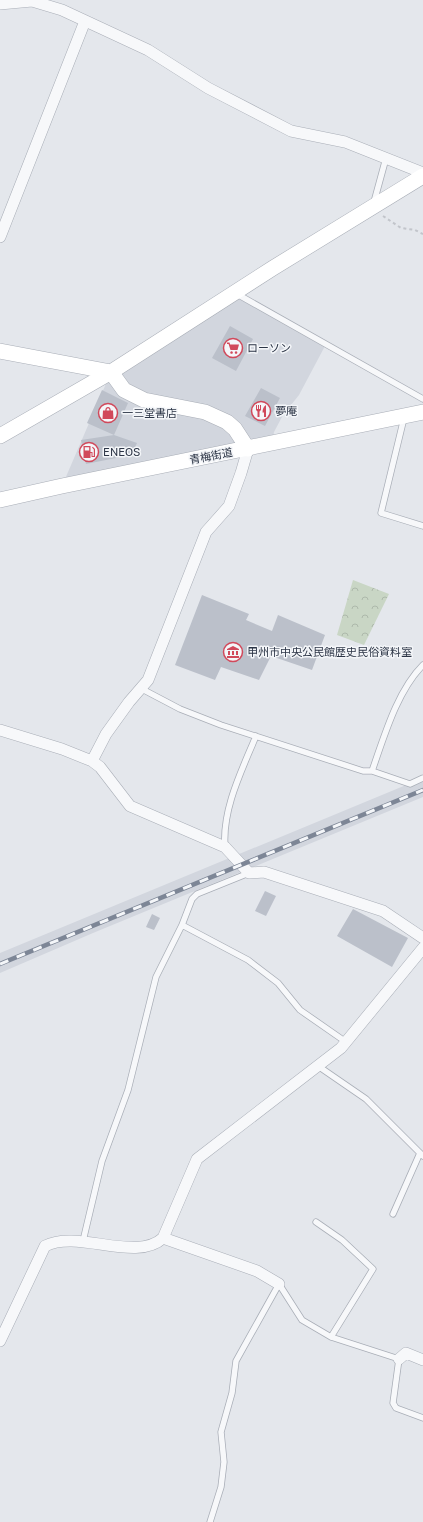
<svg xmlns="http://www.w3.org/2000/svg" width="423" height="1522" font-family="'Public Sans','Noto Sans JP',sans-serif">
<defs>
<pattern id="park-crowns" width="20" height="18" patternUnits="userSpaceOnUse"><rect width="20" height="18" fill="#c9d6c5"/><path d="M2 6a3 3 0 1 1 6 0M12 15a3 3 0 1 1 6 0" fill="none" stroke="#adb8ab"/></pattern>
</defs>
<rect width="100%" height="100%" fill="#e4e7ec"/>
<!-- built -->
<path fill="#d2d6de" d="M239 298 325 346 299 395 283 415 274 432 272 443 62 486 111 372Z
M423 778V797L93 933 0 973V953Z"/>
<!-- park -->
<path fill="url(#park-crowns)" d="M353 580 389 594 364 645 337 635Z"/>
<!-- building -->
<path fill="#bbc0ca" d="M230 326 253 339 236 371 212 358Z
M261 388 280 398 265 426 245 416Z
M102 390 128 403 114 435 87 423Z
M114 435 137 443 131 455 86 464 81 440Z
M202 595 249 614 246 620 272 631 278 615 325 635 312 670 271 656 259 680 221 667 215 680 175 665Z
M265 891 276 896 266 916 255 911Z
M353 909 408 938 392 967 337 936Z
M152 914 160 918 154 930 146 927Z"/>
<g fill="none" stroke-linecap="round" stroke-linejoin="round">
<!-- lane casing -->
<g stroke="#a9aeb7" stroke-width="7">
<path id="lane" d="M374 202 386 158
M237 294 423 399
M404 418 381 513 423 526
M423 665C397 691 384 737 372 771L410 784 423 778
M142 689 180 709 221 725 363 771H372
M225 847C222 809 242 770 256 736
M182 925 248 960 278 983 300 1010 346 1042
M318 1066 366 1099 423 1156
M393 1214 420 1153
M316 1222 342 1240 373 1269 331 1337
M83 1241 102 1161 128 1090 156 977 182 925 192 899 197 894 249 873
M210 1522 221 1487 224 1462 221 1432 232 1393 236 1361 279 1284 302 1320 331 1337 399 1359 393 1403 396 1408 423 1418"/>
</g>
<!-- street casing -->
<g stroke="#a9aeb7" stroke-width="12">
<path id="street" d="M0 4 32 1 62 10 148 50 208 88 291 131 345 142 423 173
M0 237 85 21
M0 730 62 749 92 761 100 767 130 806 225 847 249 873 264 872 383 911 423 938
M92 761 106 734 129 702 148 680 206 532 229 506 241 473 248 449
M163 1238 257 1271 279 1284
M0 1341 45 1246C78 1229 136 1263 163 1238L197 1159 341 1048 423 948
M399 1359 406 1353 423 1360"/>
</g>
<!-- secondary casing -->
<g stroke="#a9aeb7" stroke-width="16">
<path id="secondary" d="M0 351 111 372 124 390 144 400 205 412 227 422 235 429 248 449
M0 436 111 372 273 268 423 176
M0 500 62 486 423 412"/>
</g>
<!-- path -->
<path stroke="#c2c5cb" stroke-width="2" stroke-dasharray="3 3" stroke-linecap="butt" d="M383 216 401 228 415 230 423 234"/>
<!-- lane -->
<use href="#lane" stroke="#f7f8fa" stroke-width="5.5"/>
<!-- street -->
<use href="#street" stroke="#f7f8fa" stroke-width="11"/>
<!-- secondary -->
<use href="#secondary" stroke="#fff" stroke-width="15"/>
<!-- rail casing -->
<g stroke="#7d8696" stroke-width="4.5">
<path id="rail" d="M0 964 423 790"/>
</g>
<!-- rail -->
<use href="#rail" stroke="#f4f6f9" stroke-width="3" stroke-dasharray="9" stroke-linecap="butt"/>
</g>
<!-- icons -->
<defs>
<g id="supermarket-ring" transform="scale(1)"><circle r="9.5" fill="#f4f6f9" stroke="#d1495b" stroke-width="1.5"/><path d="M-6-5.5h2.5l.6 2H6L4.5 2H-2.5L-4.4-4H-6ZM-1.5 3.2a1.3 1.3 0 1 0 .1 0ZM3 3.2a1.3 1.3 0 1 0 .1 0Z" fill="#d1495b"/></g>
<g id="restaurant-ring" transform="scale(1)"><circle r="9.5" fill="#f4f6f9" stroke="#d1495b" stroke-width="1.5"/><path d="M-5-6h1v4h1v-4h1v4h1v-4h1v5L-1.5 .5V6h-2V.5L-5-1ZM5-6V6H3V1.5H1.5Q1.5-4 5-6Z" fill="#d1495b"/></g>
<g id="shop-ring" transform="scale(1)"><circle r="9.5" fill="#f4f6f9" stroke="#d1495b" stroke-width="1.5"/><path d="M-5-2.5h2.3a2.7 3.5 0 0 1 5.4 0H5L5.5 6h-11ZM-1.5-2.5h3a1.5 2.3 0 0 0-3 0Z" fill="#d1495b"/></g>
<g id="fuel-ring" transform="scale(1)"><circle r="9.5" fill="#f4f6f9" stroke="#d1495b" stroke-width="1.5"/><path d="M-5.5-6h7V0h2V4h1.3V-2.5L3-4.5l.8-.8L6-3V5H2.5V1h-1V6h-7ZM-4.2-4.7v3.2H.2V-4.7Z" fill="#d1495b"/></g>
<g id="museum-ring" transform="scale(1)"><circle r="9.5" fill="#f4f6f9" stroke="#d1495b" stroke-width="1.5"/><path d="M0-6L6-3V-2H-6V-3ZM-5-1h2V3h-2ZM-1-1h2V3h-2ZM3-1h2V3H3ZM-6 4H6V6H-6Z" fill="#d1495b"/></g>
</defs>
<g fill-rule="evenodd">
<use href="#supermarket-ring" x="233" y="348"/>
<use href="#restaurant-ring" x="261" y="411"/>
<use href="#shop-ring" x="108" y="413"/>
<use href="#fuel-ring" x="89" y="452"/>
<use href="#museum-ring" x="233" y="652"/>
</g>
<g text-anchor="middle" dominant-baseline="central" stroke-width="3" stroke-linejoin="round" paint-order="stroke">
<!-- poi labels -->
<g font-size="11" fill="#2b3445" stroke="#f4f6f9" text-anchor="start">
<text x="247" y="348">ローソン</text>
<text x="275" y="411">夢庵</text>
<text x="122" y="413">一三堂書店</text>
<text x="103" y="452">ENEOS</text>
<text x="247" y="652">甲州市中央公民館歴史民俗資料室</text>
</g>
<!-- street labels -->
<g font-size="11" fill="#2b3445" stroke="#f4f6f9">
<text transform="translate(211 456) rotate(-11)">青梅街道</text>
</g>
</g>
</svg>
